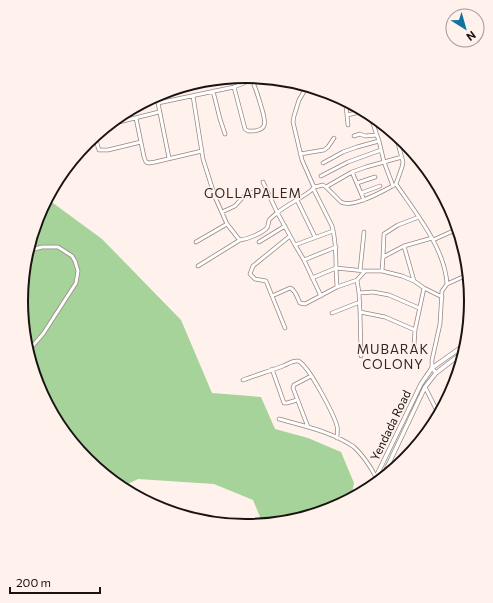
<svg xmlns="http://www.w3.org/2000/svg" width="493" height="603" font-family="Commissioner,sans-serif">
<rect width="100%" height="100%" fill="#fff1ec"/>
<!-- green -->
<path fill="#a5d39a" d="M46 203H53L102 239 181 320 212 393 261 397 275 429 308 438 341 452 354 483 351 498 333 510 263 524 253 500 214 484 138 479 124 486 87 461 38 388 21 301 38 215Z"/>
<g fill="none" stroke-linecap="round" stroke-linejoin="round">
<!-- minor casing -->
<g stroke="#978782" stroke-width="4.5">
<path id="minor" d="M252 77 254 79 266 80
M306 88 299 100 294 116 293 122 302 160 313 185 315 187 323 185 326 187 341 202C353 209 385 190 396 184L402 167 403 162 396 136
M213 91 220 119 225 134
M157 96 158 103 234 87 254 79V85C257 92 259 99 261 106 266 122 269 132 248 131L245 129 234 87
M193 96 203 159 215 197 227 224 238 238 240 240C248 239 260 234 266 229 269 226 268 224 269 220 271 218 274 215 276 214 288 203 304 198 315 187
M340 101 344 104 346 106 348 125
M158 103 169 158
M347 115 360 112
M136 118 144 157 146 162 149 163 155 162 202 151
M371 118 379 141 384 162 393 186
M115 123 159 112
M95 136 98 147 99 150H108L141 142
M354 136 360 134 365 136 377 135
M300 154 324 150 328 147 334 138
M323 163 343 152 357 147 379 141
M352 172 364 200
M321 176 348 162 381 150
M263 182 277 212 295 245 333 231
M357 183 375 177
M396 184C415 212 445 248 447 284
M326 187 352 172 366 167 402 157
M361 193 380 186
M297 200 315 237
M222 212 235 206 243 197 255 191
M433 240 453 231 462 249
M196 242 227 224
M259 242 285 226
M295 245 304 260 336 247
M404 246 414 281
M383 257 404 246 432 238
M304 260 321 296
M198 266 240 240
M360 271 364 232
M382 271 402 276 414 281 424 288 442 297
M312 278 336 268C336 254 336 240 332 226L313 188
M357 280 359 293 360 312 385 317 415 330 424 288
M337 287 336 268 365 271
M359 293 373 292 389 295 419 308
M272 296 290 288C296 290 297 298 300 303L305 304 337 287 357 280 365 271H382L383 257 384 234 398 225 419 217
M360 312 361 356
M332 313 360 302
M285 328 266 281 255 279 250 274 253 266 290 236
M414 346 415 330
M30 349 43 334 76 283 78 271 75 261 72 256 58 247H42L31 250
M272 369 284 403H287L297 400
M436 373 432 368V360L440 324 442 291 447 284 467 275
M243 380C256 375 270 371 283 366 288 364 293 360 298 361 308 364 334 415 337 426 338 430 337 434 337 438
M425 387 438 413
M279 419C304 426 333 432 354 447 363 455 370 466 376 477
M308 427 293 388 294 385 311 376"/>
</g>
<!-- major casing -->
<g stroke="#978782" stroke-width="5">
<path id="major" d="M383 476 425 387 436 373 462 353
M373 483 421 384 432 368 463 346"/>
</g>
<!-- minor -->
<use href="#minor" stroke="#fff" stroke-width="3"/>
<!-- major -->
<use href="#major" stroke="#fff" stroke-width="3.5"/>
</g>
<g text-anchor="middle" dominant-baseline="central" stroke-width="3" stroke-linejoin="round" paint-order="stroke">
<!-- street labels -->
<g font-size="12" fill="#191311" stroke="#fff1ec">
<text transform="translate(390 425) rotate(-64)">Yendada Road</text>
</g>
<!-- neighbourhood labels -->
<g font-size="13" letter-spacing="1" fill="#332621" stroke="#fff1ec">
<text x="253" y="193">GOLLAPALEM</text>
<text x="393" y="349">MUBARAK<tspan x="393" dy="15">COLONY</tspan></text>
</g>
</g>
<!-- crop -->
<path d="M0 0H493V603H0ZM28 301a218 218 0 1 1 436 0a218 218 0 1 1-436 0Z" fill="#fff1ec" fill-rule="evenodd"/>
<path fill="none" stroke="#191311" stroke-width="2" d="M28 301a218 218 0 1 1 436 0a218 218 0 1 1-436 0Z"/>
<!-- north arrow -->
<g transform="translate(465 28) rotate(143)"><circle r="19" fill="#fff1ec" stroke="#a39894"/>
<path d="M0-3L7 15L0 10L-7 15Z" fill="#12719f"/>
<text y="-6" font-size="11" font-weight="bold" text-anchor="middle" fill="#191311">N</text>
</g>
<!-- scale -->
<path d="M10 587v6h90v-6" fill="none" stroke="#191311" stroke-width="2"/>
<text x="16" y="587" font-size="12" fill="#191311" stroke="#fff1ec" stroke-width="3" paint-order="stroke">200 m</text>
</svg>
